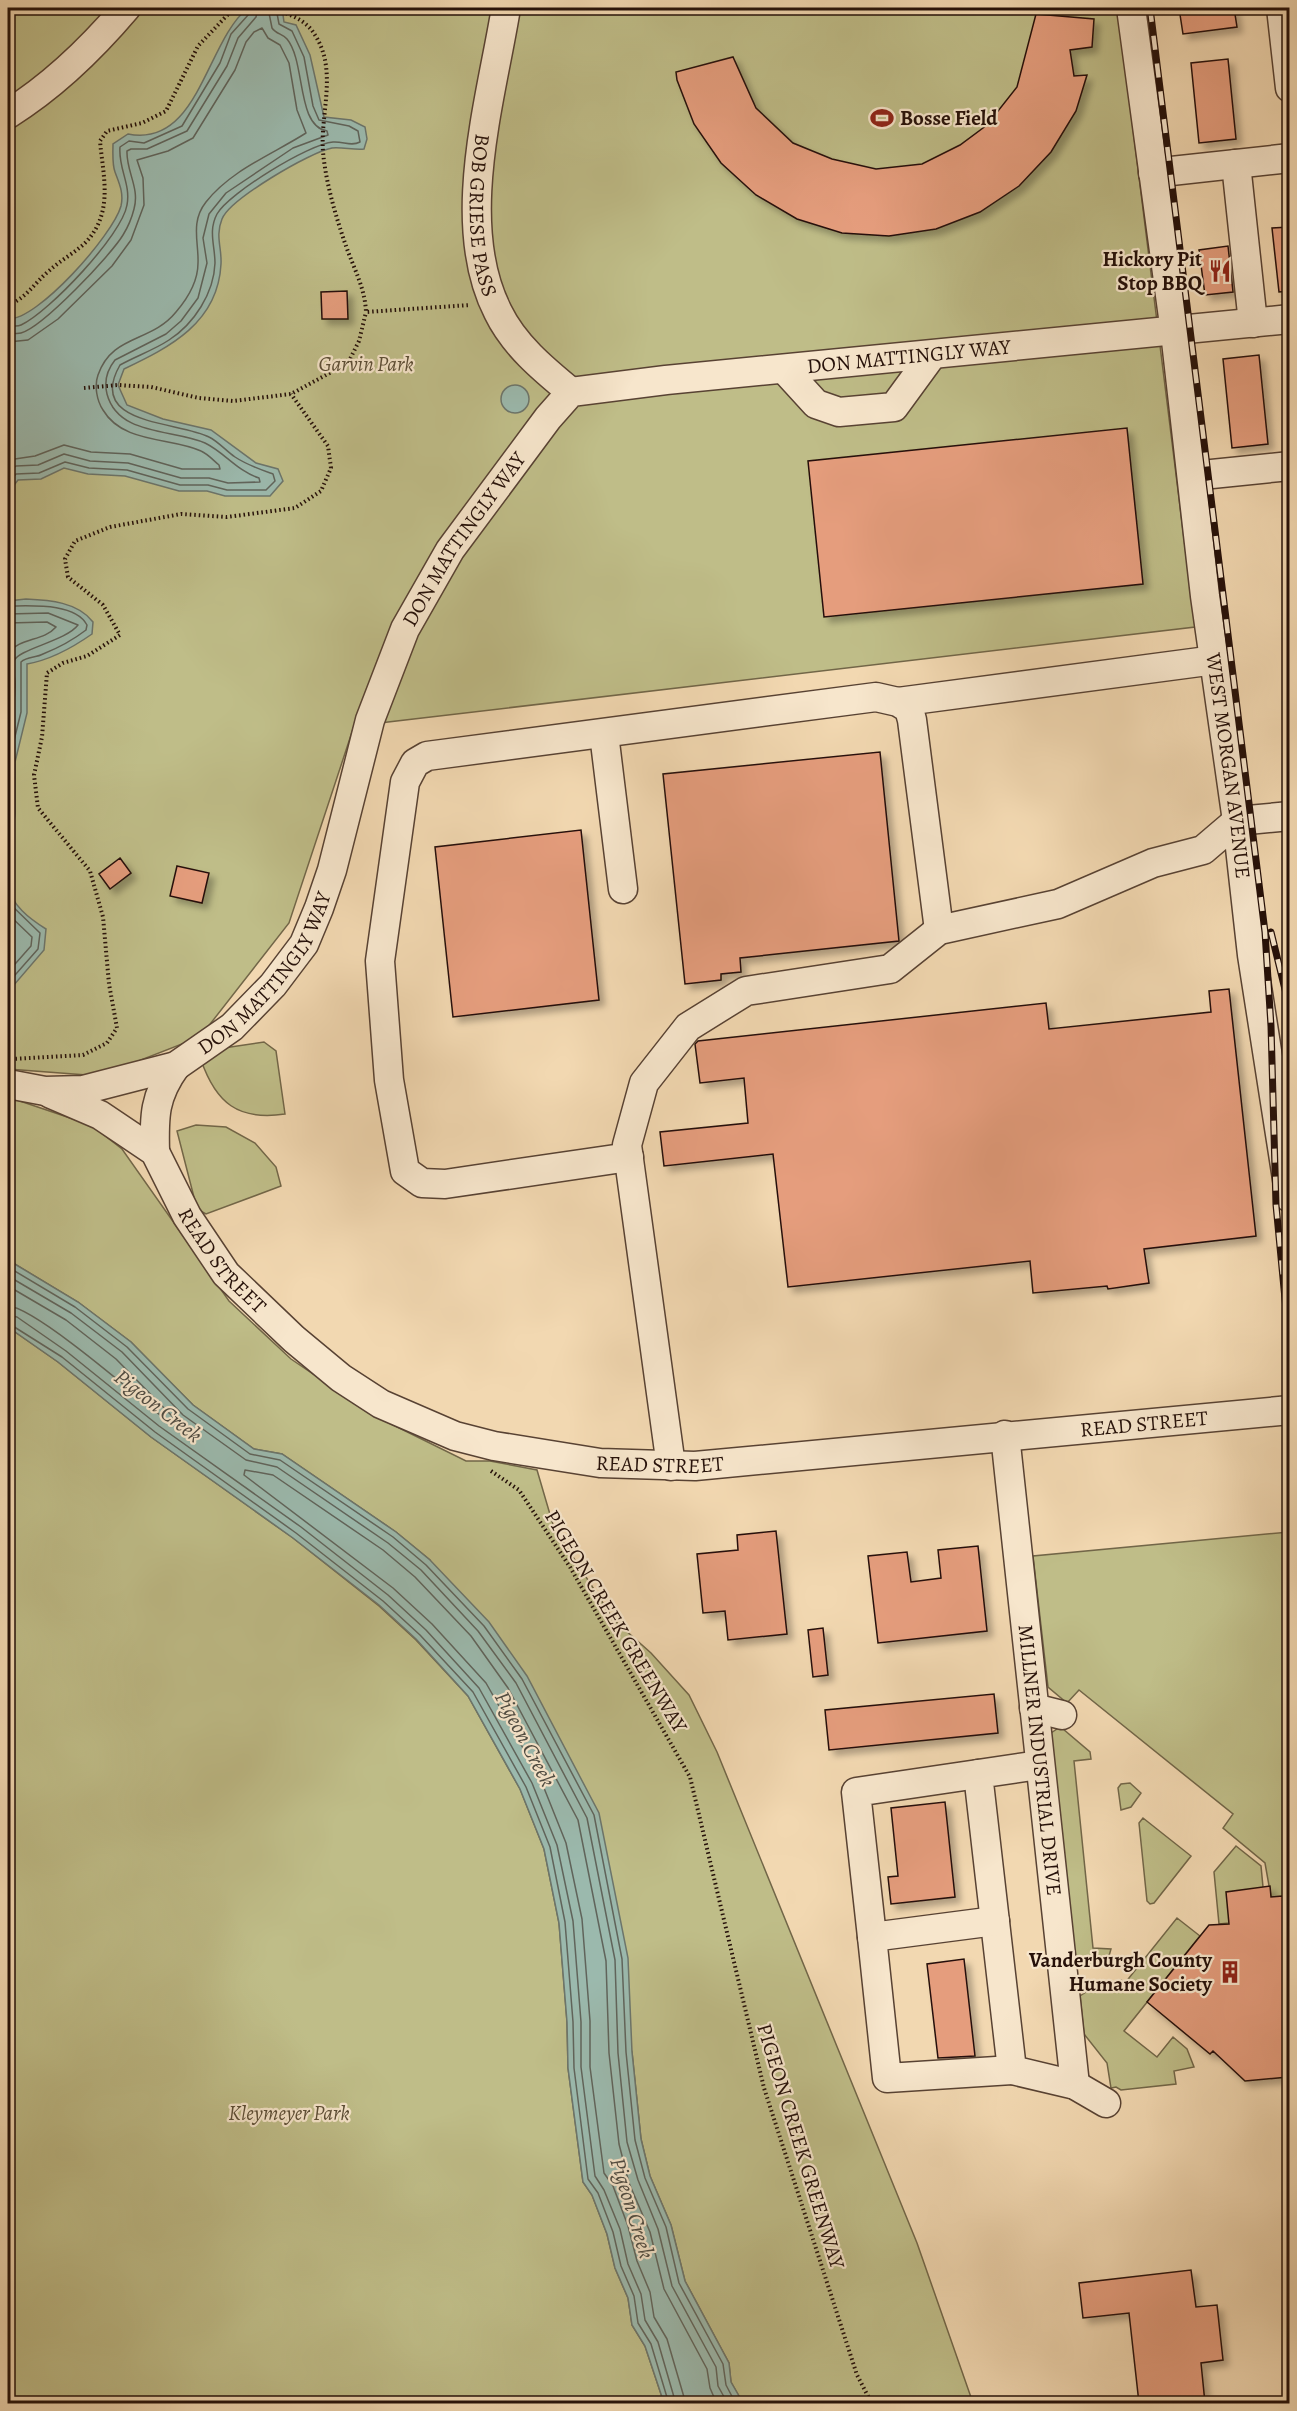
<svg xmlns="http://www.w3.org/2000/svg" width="1297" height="2411" font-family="Alegreya,serif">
<defs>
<filter id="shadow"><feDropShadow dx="5.5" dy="5.5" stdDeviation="3" flood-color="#0004"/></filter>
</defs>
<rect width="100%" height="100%" fill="#f2d8b1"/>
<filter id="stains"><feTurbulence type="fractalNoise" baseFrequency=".00333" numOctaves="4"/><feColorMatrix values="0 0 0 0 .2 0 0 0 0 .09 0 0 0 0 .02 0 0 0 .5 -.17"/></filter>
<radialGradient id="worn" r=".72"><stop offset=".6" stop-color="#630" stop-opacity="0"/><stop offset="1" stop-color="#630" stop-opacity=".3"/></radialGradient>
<!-- green -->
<path fill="#bfbd88" stroke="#726648" stroke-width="1.5" d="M8 8H1118L1195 627 354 726 289 923 200 1037 100 1076 8 1069Z
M264 1042 276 1051 285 1114C238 1121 216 1103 201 1060L217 1049Z
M8 1097 91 1125 122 1149 229 1301 291 1359 375 1416 466 1461H490L537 1470 554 1528 614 1620 651 1653 689 1695 717 1752 917 2243 973 2403H743L731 2382 729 2363 685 2281 671 2225 650 2176 641 2139 632 2052 430 1560 396 1532 282 1454 254 1449 193 1405 131 1342 78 1302 8 1260Z
M196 1125 226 1127 255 1143 276 1167 281 1186 206 1214 197 1209 177 1131Z
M8 1327 58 1362 151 1437 293 1538 379 1606 416 1640 468 1696 520 1789 544 1849 559 1923 567 2022 568 2068 583 2182 592 2195 607 2234 615 2268 628 2298 632 2325 645 2346 664 2403H8Z
M1289 1532V1896L1271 1897 1265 1863 1223 1828 1233 1814 1079 1690 1067 1703 1048 1687 1033 1556Z
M1057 1729H1063L1090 1752 1091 1759 1074 1761 1093 1948 1111 1949 1107 1963 1099 1967 1076 1966 1051 1733Z
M1130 1783 1141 1793 1131 1807 1121 1810 1118 1788 1121 1784Z
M1143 1818 1191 1856 1154 1903 1150 1904 1147 1901 1139 1823Z
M1236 1846 1261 1866 1263 1887 1229 1923 1219 1924 1214 1872Z
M1177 1918 1200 1936 1124 2031 1157 2057 1173 2037 1187 2049 1194 2067 1174 2071 1176 2084 1121 2090 1116 2087 1111 2088 1107 2063 1084 2034 1080 1996 1089 1990 1108 1988 1121 1980 1125 1983Z"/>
<!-- water -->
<path fill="#9bb9ad" stroke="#6c756b" stroke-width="1.5" d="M248 8H282L284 22 296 25 310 55 324 117 351 120 365 127 367 139 364 149C354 150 342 147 332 148 310 152 230 199 222 219 215 236 222 248 221 264 218 323 170 347 124 369L118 385 127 405 163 419 211 430 256 463 278 469 283 481 270 496H225L207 491H179L125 476 88 474 64 468 41 479 18 480 8 493V319C37 321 113 235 121 206 124 193 119 183 115 172 112 164 113 152 113 144L128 134C199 148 206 41 248 8Z
M501 399a14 14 0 1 1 28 0a14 14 0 1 1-28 0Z
M26 599C49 600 78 602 93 622L92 634C72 648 50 660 27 664V713L15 762V814L8 862V601Z
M8 885C11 905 30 919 46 929L44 950 13 986 8 1002Z
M8 1260 78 1302 131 1342 193 1405 254 1449 282 1454 396 1532 430 1560 489 1622 527 1676 599 1813 628 1958 632 2052 641 2139 650 2176 671 2225 685 2281 729 2363 731 2382 743 2403H664L645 2346 632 2325 628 2298 615 2268 607 2234 592 2195 583 2182 568 2068 567 2022 559 1923 544 1849 520 1789 468 1696 416 1639 379 1605 293 1538 151 1437 58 1362 8 1327Z"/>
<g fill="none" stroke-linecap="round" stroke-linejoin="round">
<!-- shore -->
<path stroke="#60645b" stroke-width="1.5" d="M8 325C12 326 17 327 21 325 49 312 122 235 127 205 131 184 118 168 120 147L129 141 144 143 182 126 220 63 231 34 249 14 251 8
M8 333C12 333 17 334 21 333 43 327 111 255 123 235 128 227 132 217 134 209 140 188 126 171 127 151L131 149H147L187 131 227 66 238 38 256 17 258 8
M8 342 28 340 58 319 112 266 131 240 144 205 143 178 137 160 168 151 193 138 235 70 246 42 254 32 262 28 268 38 280 45 289 63 297 110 306 133C273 154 231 170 206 202 190 222 199 243 198 263 198 282 188 298 176 312 151 343 112 334 98 375 94 386 97 401 103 410 123 444 171 437 201 451 208 454 214 461 219 465L220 469H182L130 454 91 452 64 445 35 456 8 460
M8 472 16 466 38 465 64 454 90 461 128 463 181 478H209L228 483 260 482 259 478C237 471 224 452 205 443 173 429 118 436 107 394 104 382 107 370 115 360L166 334 181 321 198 298 207 263 203 238 209 214 226 193 293 148 328 135 327 131C296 126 306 62 287 39 283 34 276 34 272 28L268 8
M8 483 16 474 39 473 65 462 89 468 127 470 180 485H208L227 490H266L275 481 273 474C259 469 247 465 235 457 226 451 219 442 209 437 179 421 85 426 120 365 136 356 154 350 169 340 194 324 214 293 215 263 215 246 208 231 217 214 229 193 309 144 333 142 343 141 351 147 360 142L358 131 349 126 319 120 313 106 304 57 292 31 279 24 276 8
M8 606C29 606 75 602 87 625L86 630C73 640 58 648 43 654 36 658 27 656 21 662V712L9 761 8 820
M8 614 48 613 78 625C66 641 18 649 14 661 12 668 15 676 15 684 15 702 12 717 8 734
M8 623 47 622 56 627C43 642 19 637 8 654
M8 902 40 933 38 949 8 983
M8 914 32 937 31 946 8 972
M8 1267 75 1307 127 1347 188 1409 250 1454 280 1460 393 1537 426 1565 484 1626 522 1679 594 1815 622 1959 626 2052 635 2140 645 2178 666 2227 679 2283 723 2364 726 2385 736 2404
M8 1276 71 1313 122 1352 183 1415 246 1460 277 1467 388 1543 421 1570 478 1631 516 1683 587 1818 615 1960 618 2053 627 2142 638 2180 658 2229 672 2286 716 2367 718 2386 728 2404
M8 1286 66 1320 116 1359 173 1417 174 1421 165 1419C138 1397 35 1307 8 1306
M8 1315 17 1317 66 1351 159 1426 301 1527 388 1595 426 1630 479 1688 532 1783 557 1845 573 1921 581 2022V2067L595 2176 604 2190 620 2229 628 2264 641 2294 645 2320 658 2342 676 2404
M8 1323 62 1357 155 1432 296 1533 383 1601 420 1635 473 1692 526 1787 550 1847 565 1922 573 2022 574 2068 588 2179 598 2193 613 2232 621 2266 634 2296 638 2323 651 2344 669 2404
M686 2404 667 2339 654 2317 650 2292 637 2261 628 2226 613 2186 604 2173 590 2067V2021L582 1919 566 1843 540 1778 486 1683 432 1624 393 1588 244 1475 245 1470 273 1475 383 1550 415 1577 471 1636 508 1688 578 1820 606 1961 609 2053 619 2144 629 2183 650 2232 664 2289 707 2369 710 2388 717 2404"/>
</g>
<!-- building -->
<path fill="#e59d7d" stroke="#251009" stroke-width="1.5" filter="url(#shadow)" d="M1179 8H1234L1237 27 1183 34Z
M1036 14 1094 19 1092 47 1070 50 1074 76 1087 75 1076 111 1051 152 1019 186 980 212 936 229 889 236 842 233 797 219 756 195 721 163 694 124 677 80 676 72 733 57 756 108 793 143 832 159 876 169 922 164 960 145 987 125 1017 87Z
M1228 59 1236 139 1199 143 1191 63Z
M1290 227V291L1279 292 1272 228Z
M1228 246 1233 292 1205 295 1199 250Z
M347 291 348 319H322L321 292Z
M1259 355 1268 444 1232 448 1223 359Z
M1127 428 1143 584 824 617 808 461Z
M880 752 899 941 740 958 741 972 721 974V980L685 984 663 774Z
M581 830 599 1000 453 1017 435 847Z
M120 858 131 873 110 889 99 874Z
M177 866 209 873 202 903 170 896Z
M1229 989 1256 1236 1144 1249 1149 1283 1108 1289 1107 1286 1033 1293 1030 1261 788 1287 773 1154 664 1166 660 1132 748 1123 744 1078 700 1083 695 1044 698 1041 1046 1003 1049 1029 1211 1012 1209 991Z
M776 1531 787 1634 728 1640 725 1611 703 1613 697 1554 738 1550 737 1535Z
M978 1546 987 1631 878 1643 868 1556 907 1552 911 1582 941 1578 938 1550Z
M823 1628 828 1675 813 1677 808 1630Z
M994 1694 998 1733 829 1750 825 1710Z
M945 1802 955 1897 891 1904 888 1877 898 1876 891 1808Z
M1270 1886 1271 1897 1283 1896 1290 1942 1288 2077 1245 2081 1213 2051 1210 2054 1147 2002 1209 1925 1229 1924 1226 1892Z
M964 1959 975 2056 938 2058 927 1964Z
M1191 2270 1196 2307 1217 2305 1223 2360 1201 2363 1205 2403H1139L1129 2313 1083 2318 1079 2283Z"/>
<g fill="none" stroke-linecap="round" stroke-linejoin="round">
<!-- minor casing -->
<g stroke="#584233" stroke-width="31">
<g id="minor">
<path id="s1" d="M506 8C491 100 453 224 498 312 514 345 543 369 571 392"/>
<path id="s2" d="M1131 8 1175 332 1205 596 1237 821 1252 955 1290 1198"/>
<path d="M1281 8 1290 88"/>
<path d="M8 114C53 86 92 48 126 8"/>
<path d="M1236 164 1253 323"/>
<path d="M1153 173 1290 158"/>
<path d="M784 369 816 404 839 412 894 407 932 355"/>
<path d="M1192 476 1290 466"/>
<path d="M898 702 1215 660"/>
<path d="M604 734 623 889"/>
<path id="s3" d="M8 1084 45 1091 83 1090 176 1066 232 1027 273 985 304 944 319 908 332 870 370 720 405 629 450 550 548 418 571 392 666 380 1290 319"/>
<path id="s4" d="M51 1094 100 1115 155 1152 187 1216 226 1274 294 1339 341 1378 381 1404 455 1436 494 1446 600 1463 695 1466 1290 1410"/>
<path d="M155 1152C154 1117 154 1096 176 1066"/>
<path d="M629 1157 445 1184 422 1183 405 1171 389 1080 380 961 405 782 415 763 427 756 876 697 898 702 909 709 912 720 939 930"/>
<path id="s5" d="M1005 1435 1075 2085"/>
<path d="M671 1466 627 1145 644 1083 688 1027 746 991 890 969 939 930 1058 904 1153 863 1203 850 1237 821 1290 816"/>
<path d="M1034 1708 1062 1715"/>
<path d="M1039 1765 978 1774 1012 2070 1075 2085 1106 2103"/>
<path d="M995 1921 872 1937 887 2078 1012 2070"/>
<path d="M872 1937 856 1792 978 1774"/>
</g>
</g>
<!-- path -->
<path stroke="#251009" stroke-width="4" stroke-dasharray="1.5 3" stroke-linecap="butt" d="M269 8C286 13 305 18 315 35 338 71 320 113 323 152 326 184 336 217 346 246 354 269 365 288 366 312L470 305
M8 305C27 298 35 282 50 270 61 260 76 252 86 242 114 212 103 176 100 141L107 131 142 123 166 111 198 46 234 8
M84 388 118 385 151 387 199 398 233 401 291 394 348 363 359 341 366 312
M11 1059 83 1055 107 1043 117 1028 109 984 103 917 90 871 38 808 34 775 42 737 47 673 63 663 87 656 120 635 103 605 68 577 65 559 75 541 110 527 181 514 227 517 295 508 321 491 331 468 328 446 291 394
M491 1471 519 1490 570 1567 690 1777 764 2088 857 2375 872 2404"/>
<!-- minor -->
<use href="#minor" stroke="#f7e6cc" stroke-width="28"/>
<!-- rail casing -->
<g stroke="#251009" stroke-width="7">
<path id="rail" d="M1150 8 1265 932 1271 1026 1276 1205 1290 1351
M1271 932 1290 1010"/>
</g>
<!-- rail -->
<use href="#rail" stroke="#f7e6cc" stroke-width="4.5" stroke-dasharray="14" stroke-linecap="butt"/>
</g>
<!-- icons -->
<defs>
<g id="stadium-bare" transform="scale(1.8)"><path d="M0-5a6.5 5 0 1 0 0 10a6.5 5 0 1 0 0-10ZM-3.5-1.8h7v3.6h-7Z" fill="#8f2418" stroke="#f7e6cc" stroke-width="2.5" paint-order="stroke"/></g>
<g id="restaurant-bare" transform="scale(1.8)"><path d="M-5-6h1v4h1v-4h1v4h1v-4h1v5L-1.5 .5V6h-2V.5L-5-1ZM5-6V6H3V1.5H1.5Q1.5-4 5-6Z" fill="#8f2418" stroke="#f7e6cc" stroke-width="2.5" paint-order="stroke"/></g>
<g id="building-bare" transform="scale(1.8)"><path d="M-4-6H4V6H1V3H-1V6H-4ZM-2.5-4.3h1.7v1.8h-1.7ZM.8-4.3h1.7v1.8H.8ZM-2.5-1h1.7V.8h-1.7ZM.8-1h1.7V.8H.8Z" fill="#8f2418" stroke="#f7e6cc" stroke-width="2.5" paint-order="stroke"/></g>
</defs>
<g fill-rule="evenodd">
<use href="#stadium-bare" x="882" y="118"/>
<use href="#restaurant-bare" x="1220" y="271"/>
<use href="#building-bare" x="1230" y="1972"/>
</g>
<g text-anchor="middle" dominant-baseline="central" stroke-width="4.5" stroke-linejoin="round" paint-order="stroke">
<!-- poi labels -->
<g font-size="21" font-weight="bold" fill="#251009" stroke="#f7e6cc" text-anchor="end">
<text x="900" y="118" text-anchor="start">Bosse Field</text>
<text x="1202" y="259">Hickory Pit<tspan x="1202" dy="24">Stop BBQ</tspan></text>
<text x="1212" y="1960">Vanderburgh County<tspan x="1212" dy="24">Humane Society</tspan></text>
</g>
<!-- street labels -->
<g font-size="21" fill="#251009" stroke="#f7e6cc">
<text stroke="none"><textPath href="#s1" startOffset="210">BOB GRIESE PASS</textPath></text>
<text stroke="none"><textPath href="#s3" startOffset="1311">DON MATTINGLY WAY</textPath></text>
<text stroke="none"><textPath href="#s3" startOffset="789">DON MATTINGLY WAY</textPath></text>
<text stroke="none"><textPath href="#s2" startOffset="764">WEST MORGAN AVENUE</textPath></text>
<text stroke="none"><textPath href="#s3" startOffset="303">DON MATTINGLY WAY</textPath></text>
<text stroke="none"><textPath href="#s4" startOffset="248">READ STREET</textPath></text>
<text stroke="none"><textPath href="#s4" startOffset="1238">READ STREET</textPath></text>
<text stroke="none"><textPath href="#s4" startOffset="752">READ STREET</textPath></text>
<text transform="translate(616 1621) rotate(59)">PIGEON CREEK GREENWAY</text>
<text stroke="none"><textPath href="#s5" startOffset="327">MILLNER INDUSTRIAL DRIVE</textPath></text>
<text transform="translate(801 2146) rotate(73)">PIGEON CREEK GREENWAY</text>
</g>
<!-- park labels -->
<g font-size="21" font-style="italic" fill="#5b4d35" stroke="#f7e6cc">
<text x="366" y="364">Garvin Park</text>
<text x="289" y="2113">Kleymeyer Park</text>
</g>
<!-- water labels -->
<g font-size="22" font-style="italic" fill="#4e4b42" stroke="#f7e6cc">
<text transform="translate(158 1406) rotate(38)">Pigeon Creek</text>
<text transform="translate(525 1739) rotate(62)">Pigeon Creek</text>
<text transform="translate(632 2208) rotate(73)">Pigeon Creek</text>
</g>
</g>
<!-- margin -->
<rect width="1297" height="2411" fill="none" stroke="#f2d8b1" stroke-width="30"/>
<rect x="9" y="9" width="1279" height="2393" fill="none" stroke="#251009" stroke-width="3"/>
<rect x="15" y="15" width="1267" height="2381" fill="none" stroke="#251009" stroke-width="1.5"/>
<rect width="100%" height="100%" filter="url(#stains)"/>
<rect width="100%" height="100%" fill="url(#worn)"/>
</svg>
